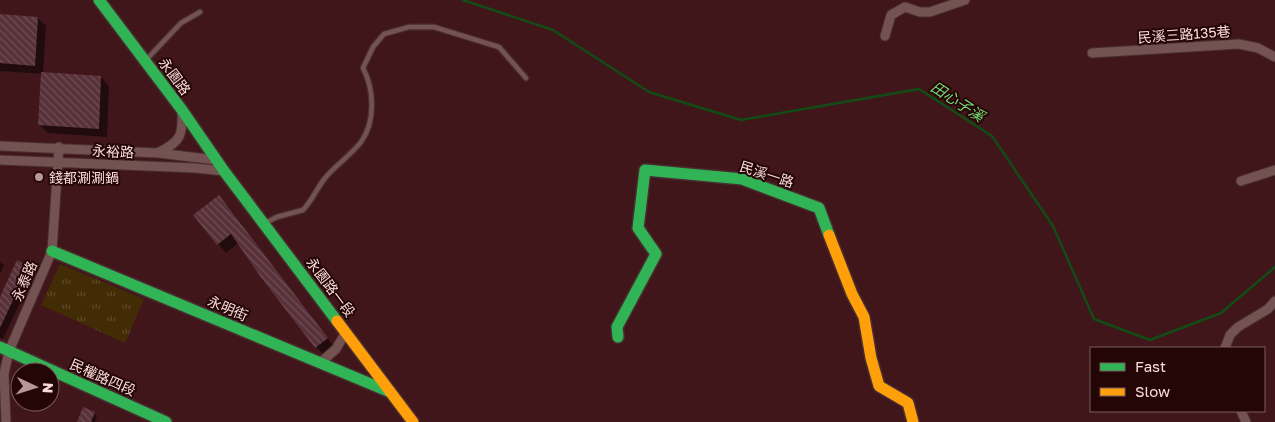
<svg xmlns="http://www.w3.org/2000/svg" width="1275" height="422" font-family="'Golos Text','Noto Sans TC',sans-serif">
<defs>
<pattern id="park-tufts" width="24" height="20" patternUnits="userSpaceOnUse" patternTransform="scale(1.25)"><rect width="24" height="20" fill="#422c06"/><path d="M3 7l-1-3M5 7V3M7 7l1-3M15 17l-1-3M17 17v-4M19 17l1-3" fill="none" stroke="#5e4a2a"/></pattern>
<pattern id="building-back-hatch" width="6" height="6" patternUnits="userSpaceOnUse" patternTransform="scale(1.25)"><rect width="6" height="6" fill="#583139"/><path d="M-1 5l2 2M0 0l6 6M5-1l2 2" fill="none" stroke="#714e55"/></pattern>
</defs>
<rect width="100%" height="100%" fill="#40161a"/>
<!-- park -->
<path fill="url(#park-tufts)" d="M60 264 144 299 125 343 41 305Z"/>
<!-- shadow -->
<path fill="#0007" d="M0 16 38 18 46 26 43 74 101 77 109 86 107 137 48 133 40 125 43 74 0 71Z
M219 197 227 205 335 348 325 356 316 347 261 275 238 243 226 253 195 216Z
M0 262 4 265 0 274Z
M28 267 34 273 3 339 0 338V300Z
M94 413 97 416 95 422H79Z"/>
<g fill="none" stroke-linecap="round" stroke-linejoin="round">
<!-- stream -->
<path stroke="#124c15" stroke-width="2.5" d="M463 0 553 30 649 92 741 120 919 89 992 136 1053 226 1094 319 1150 340 1221 313 1275 267"/>
</g>
<!-- building -->
<path fill="url(#building-back-hatch)" d="M0 14 38 17 35 66 0 63Z
M41 72 101 76 99 129 38 125Z
M219 195 328 338 315 348 260 276 231 234 217 245 193 215Z
M17 260 29 266 0 328V297Z
M83 407 95 412 91 422H77Z"/>
<g fill="none" stroke-linecap="round" stroke-linejoin="round">
<!-- lane casing -->
<g stroke="#492e30" stroke-width="7">
<path id="lane" d="M146 60 181 23 200 12
M265 223 277 217 303 210C312 201 317 188 325 178 336 165 351 155 361 142 376 121 374 89 363 68L373 47 384 34 409 27H434L499 47 526 78"/>
</g>
<!-- street casing -->
<g stroke="#492e30" stroke-width="11">
<path id="street" d="M885 36 891 15 905 7 920 12H930L965 0
M1092 53 1239 44 1258 48 1275 57
M0 146 158 153 216 160
M159 152C180 142 183 136 182 112
M0 160 195 168 224 171
M1241 181 1275 170
M1225 348 1230 335 1238 327 1268 309 1275 301
M320 363 336 349 346 332
M1241 411 1246 422
M6 422 4 374 9 351 52 251 59 147"/>
</g>
<!-- fast casing -->
<g stroke="#492e30" stroke-width="14">
<path id="fast" d="M99 0 182 110 224 171 337 321
M52 251 390 392
M618 337 617 327 656 254 638 228 645 170 742 179 819 208 829 235
M0 347 166 422"/>
</g>
<!-- slow casing -->
<g stroke="#492e30" stroke-width="14">
<path id="slow" d="M829 235 852 294 864 317 871 358 879 386 908 403 913 422
M337 321 413 422"/>
</g>
<!-- lane -->
<use href="#lane" stroke="#735251" stroke-width="4.5"/>
<!-- street -->
<use href="#street" stroke="#735251" stroke-width="9"/>
<!-- fast -->
<use href="#fast" stroke="#30b455" stroke-width="11"/>
<!-- slow -->
<use href="#slow" stroke="#ff9f0a" stroke-width="11"/>
</g>
<!-- markers -->
<circle fill="#b89796" stroke="#250606" stroke-width="2" cx="39" cy="177" r="5"/>
<g text-anchor="middle" dominant-baseline="central" stroke-width="4" stroke-linejoin="round" paint-order="stroke">
<!-- street labels -->
<g font-size="14" fill="#f9dcd9" stroke="#250606">
<text transform="translate(1184 34) rotate(-4)">民溪三路135巷</text>
<text transform="translate(175 76) rotate(53)">永園路</text>
<text transform="translate(113 151) rotate(3)">永裕路</text>
<text transform="translate(767 174) rotate(18)">民溪一路</text>
<text transform="translate(24 281) rotate(-67)">永泰路</text>
<text transform="translate(331 287) rotate(53)">永園路一段</text>
<text transform="translate(228 308) rotate(23)">永明街</text>
<text transform="translate(103 377) rotate(24)">民權路四段</text>
</g>
<!-- poi labels -->
<g font-size="14" fill="#f9dcd9" stroke="#250606" text-anchor="start">
<text x="49" y="177">錢都涮涮鍋</text>
</g>
<!-- water labels -->
<g font-size="15" font-style="italic" fill="#76de78" stroke="#250606">
<text transform="translate(958 101) rotate(33)">田心子溪</text>
</g>
</g>
<!-- legend -->
<rect x="1090" y="347" width="175" height="65" fill="#250606" stroke="#7a5c5a"/>
<rect x="1100" y="363" width="25" height="8" fill="#30b455" stroke="#7a5c5a"/>
<text x="1135" y="372" font-size="15" fill="#f9dcd9">Fast</text>
<rect x="1100" y="388" width="25" height="8" fill="#ff9f0a" stroke="#7a5c5a"/>
<text x="1135" y="397" font-size="15" fill="#f9dcd9">Slow</text>
<!-- north arrow -->
<g transform="translate(35 387) rotate(94)"><circle r="24" fill="#250606" stroke="#7a5c5a"/>
<path d="M0-4L9 19L0 12L-9 19Z" fill="#b89796"/>
<text y="-8" font-size="14" font-weight="bold" text-anchor="middle" fill="#f9dcd9">N</text>
</g>
</svg>
